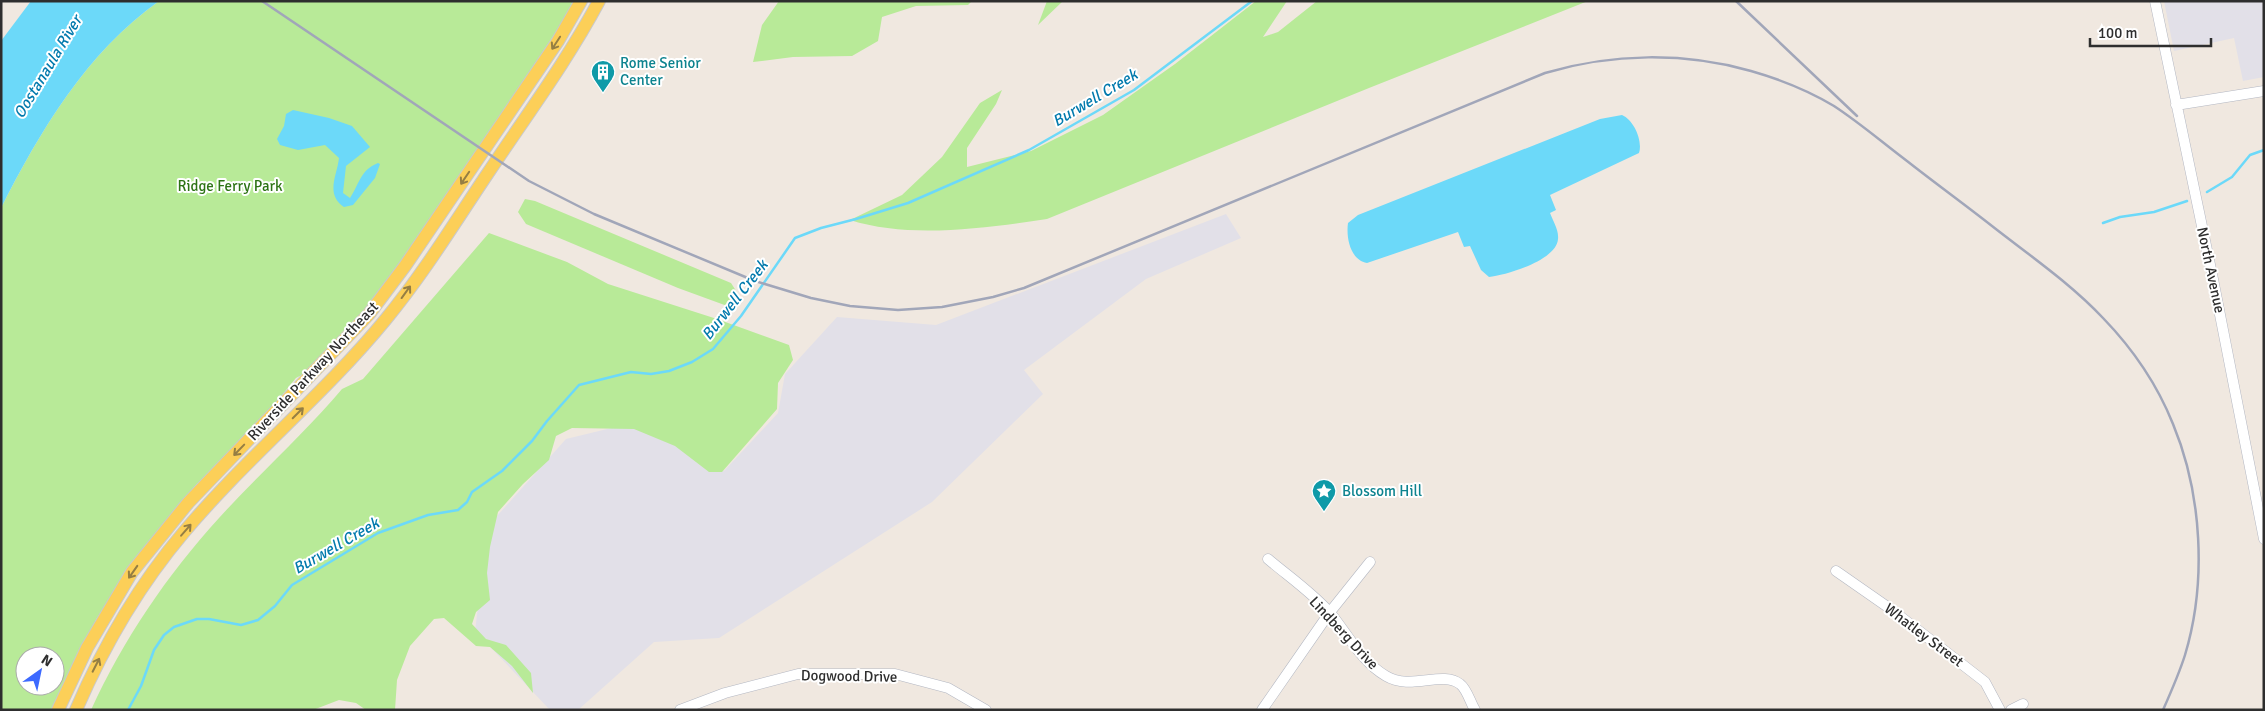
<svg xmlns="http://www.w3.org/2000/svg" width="2265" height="711" font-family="Signika,sans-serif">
<rect width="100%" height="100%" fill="#f0e8e0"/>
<!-- industrial -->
<path fill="#e2e0e8" d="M2164 1H2264V77L2243 81 2234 38 2174 51Z
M1226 214 1241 238 1146 279 1024 370 1043 394 932 502 719 638 654 642 578 710H550L475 631 488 526 566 439 632 423 724 471 778 413 785 374 837 317 936 325Z"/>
<!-- green -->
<path fill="#b8ea98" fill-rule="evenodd" d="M159 1H573L562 23 400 265 356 320 309 371 296 378 273 406 195 486 142 550 97 618 74 661 53 710H1V208C40 131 87 52 159 1ZM25 656H55V686H25Z
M779 1H972L968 5 916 6 882 17 878 41 852 56 793 57 753 62 762 25Z
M1047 1H1063L1038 25Z
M1256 1H1287L1263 37 1278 32 1317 1H1588L1369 88 1047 219C986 228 909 239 850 220L902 195 942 157 980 103 1002 90 996 104 967 148V167L1031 151 1103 115 1175 64Z
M525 199 535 201 731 283 740 297 730 307 678 288 526 224 518 212Z
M489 233 567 262 608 284 717 319 789 345 793 360 778 383 777 409 722 472H709L675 446 634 429 572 428 556 436 549 460 523 484 498 512 490 547 487 573 490 600 476 612 472 624 486 639 506 645 531 673 533 693 512 666 490 647 476 646 444 618 434 619 410 646 397 680 395 710H366L356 703 339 700 313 710H91C123 640 167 575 219 518 259 474 304 434 342 389L363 379Z"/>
<!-- water -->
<path fill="#6cd9f9" d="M31 1H159C87 52 40 131 1 208V41Z
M293 110 329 118 352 126 370 147 346 166 343 193 350 198C359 185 360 170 378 163L380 164 375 178 353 205 344 207C325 194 337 176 339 158L325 145 298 150 280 145 277 139 284 126 286 114Z
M1622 115C1634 120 1643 141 1639 153L1550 195 1556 210 1550 213C1553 221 1559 230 1558 239 1557 260 1507 275 1489 277L1481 270 1470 246 1464 247 1458 232 1367 263C1350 260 1346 237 1348 223L1358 215 1600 119Z"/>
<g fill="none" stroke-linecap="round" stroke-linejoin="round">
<!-- stream -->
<path stroke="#6cd9f9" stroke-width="2.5" d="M2207 192 2232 177 2250 155 2264 150
M2103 223 2120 217 2154 212 2187 201
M128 710 141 686 154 650 164 635 174 627 197 619H209L241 625 258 620 275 606 292 585 378 533 428 515 458 510 467 502 472 492 502 471 532 441 547 421 579 385 631 372 651 374 669 371 692 362 713 349 741 316 795 238 821 228 856 219 908 203 1029 150 1134 90 1252 1"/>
<!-- minor casing -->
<g stroke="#b3b7c2" stroke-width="11">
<path id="minor" d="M2155 1 2213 279 2264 539
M2176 105 2264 91
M1268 559C1288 576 1314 594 1331 614 1348 635 1362 662 1386 676 1411 691 1442 670 1460 684 1467 689 1470 702 1475 710
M1836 571 1892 610 1985 682 2000 710
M680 710 725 693 798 674H895L948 688 986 710
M1262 710 1330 612 1370 562
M2011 710 2023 704"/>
</g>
<!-- major casing -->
<g stroke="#c9c9c9" stroke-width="14">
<path id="major" d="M58 710 87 648 132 572 188 503 369 314 405 266 558 41 581 1
M76 710C104 645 139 585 184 532 247 457 324 395 386 319 424 273 455 222 488 173 526 116 567 61 599 1"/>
</g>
<!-- minor -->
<use href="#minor" stroke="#fff" stroke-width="10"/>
<!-- major -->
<use href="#major" stroke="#fccf58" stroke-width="12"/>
<!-- rail -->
<path stroke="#a1a6b9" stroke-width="2.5" d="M262 1 529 181 594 214 755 281 811 298 850 306 898 310 942 307 993 297 1024 288 1545 73C1612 53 1684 52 1751 71 1779 79 1809 91 1834 106 1860 123 1883 143 1907 161 1935 183 1964 204 1992 226 2029 255 2070 283 2103 318 2133 349 2157 384 2173 424 2202 494 2207 582 2185 655 2179 674 2171 692 2163 710
M1736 1 1857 116"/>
</g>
<!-- one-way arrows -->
<defs><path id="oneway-shaft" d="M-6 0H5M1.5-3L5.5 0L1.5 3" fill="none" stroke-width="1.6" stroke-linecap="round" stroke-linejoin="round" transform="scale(1.25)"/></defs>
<g stroke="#957e43">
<use href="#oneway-shaft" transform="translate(556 43) rotate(123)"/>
<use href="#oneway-shaft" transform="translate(465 178) rotate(124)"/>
<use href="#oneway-shaft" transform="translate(406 292) rotate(-54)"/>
<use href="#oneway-shaft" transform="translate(298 413) rotate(-45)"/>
<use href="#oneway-shaft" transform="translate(239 450) rotate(134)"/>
<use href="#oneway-shaft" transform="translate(186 530) rotate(-49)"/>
<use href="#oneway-shaft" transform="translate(133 572) rotate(125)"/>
<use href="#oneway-shaft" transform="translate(96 665) rotate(-63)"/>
</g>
<!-- icons -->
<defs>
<g id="building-pin" transform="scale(1.25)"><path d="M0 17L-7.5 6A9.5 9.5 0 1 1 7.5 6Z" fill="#0f9aa8" stroke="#fff"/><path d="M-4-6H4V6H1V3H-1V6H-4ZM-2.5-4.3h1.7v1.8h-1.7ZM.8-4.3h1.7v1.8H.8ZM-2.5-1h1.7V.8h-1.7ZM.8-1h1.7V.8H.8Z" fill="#fff"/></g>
<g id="sight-pin" transform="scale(1.25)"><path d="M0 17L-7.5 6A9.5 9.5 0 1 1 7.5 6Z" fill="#0f9aa8" stroke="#fff"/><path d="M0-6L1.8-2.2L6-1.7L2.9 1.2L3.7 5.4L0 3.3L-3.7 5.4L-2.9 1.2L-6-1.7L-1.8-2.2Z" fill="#fff"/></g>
</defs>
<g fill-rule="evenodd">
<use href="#building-pin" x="603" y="72"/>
<use href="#sight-pin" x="1324" y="491"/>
</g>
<g text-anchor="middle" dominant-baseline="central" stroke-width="4" stroke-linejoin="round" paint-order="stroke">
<!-- culture labels -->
<g font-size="15" fill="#0d838f" stroke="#fff" text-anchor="start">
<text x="620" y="63">Rome Senior<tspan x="620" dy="17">Center</tspan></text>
<text x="1342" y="491">Blossom Hill</text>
</g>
<!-- park labels -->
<g font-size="15" fill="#2d7315" stroke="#fff">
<text x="230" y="186">Ridge Ferry Park</text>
</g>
<!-- street labels -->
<g font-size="15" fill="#2e2e2e" stroke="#fff">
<text transform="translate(2211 270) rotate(78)">North Avenue</text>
<text transform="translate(313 371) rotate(-47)">Riverside Parkway Northeast</text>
<text transform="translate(1344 633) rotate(47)">Lindberg Drive</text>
<text transform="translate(1924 635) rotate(37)">Whatley Street</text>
<text transform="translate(849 676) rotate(1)">Dogwood Drive</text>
</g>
<!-- water labels -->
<g font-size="16" font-style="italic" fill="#027aad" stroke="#fff">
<text transform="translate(48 67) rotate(-59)">Oostanaula River</text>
<text transform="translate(1095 98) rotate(-31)">Burwell Creek</text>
<text transform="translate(735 300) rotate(-52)">Burwell Creek</text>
<text transform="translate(336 546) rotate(-30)">Burwell Creek</text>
</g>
</g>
<!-- border -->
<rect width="2265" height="711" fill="none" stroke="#2e2e2e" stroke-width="5"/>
<!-- north arrow -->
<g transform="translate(40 671) rotate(33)"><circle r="24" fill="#ffffff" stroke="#ababab"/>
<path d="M0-4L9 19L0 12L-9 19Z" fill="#3d6aff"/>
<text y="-8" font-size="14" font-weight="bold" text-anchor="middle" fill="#2e2e2e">N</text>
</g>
<!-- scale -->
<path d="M2090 38v8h121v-8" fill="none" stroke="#2e2e2e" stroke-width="2.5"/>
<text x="2098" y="38" font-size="15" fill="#2e2e2e" stroke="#ffffff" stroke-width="4" paint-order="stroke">100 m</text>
</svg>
